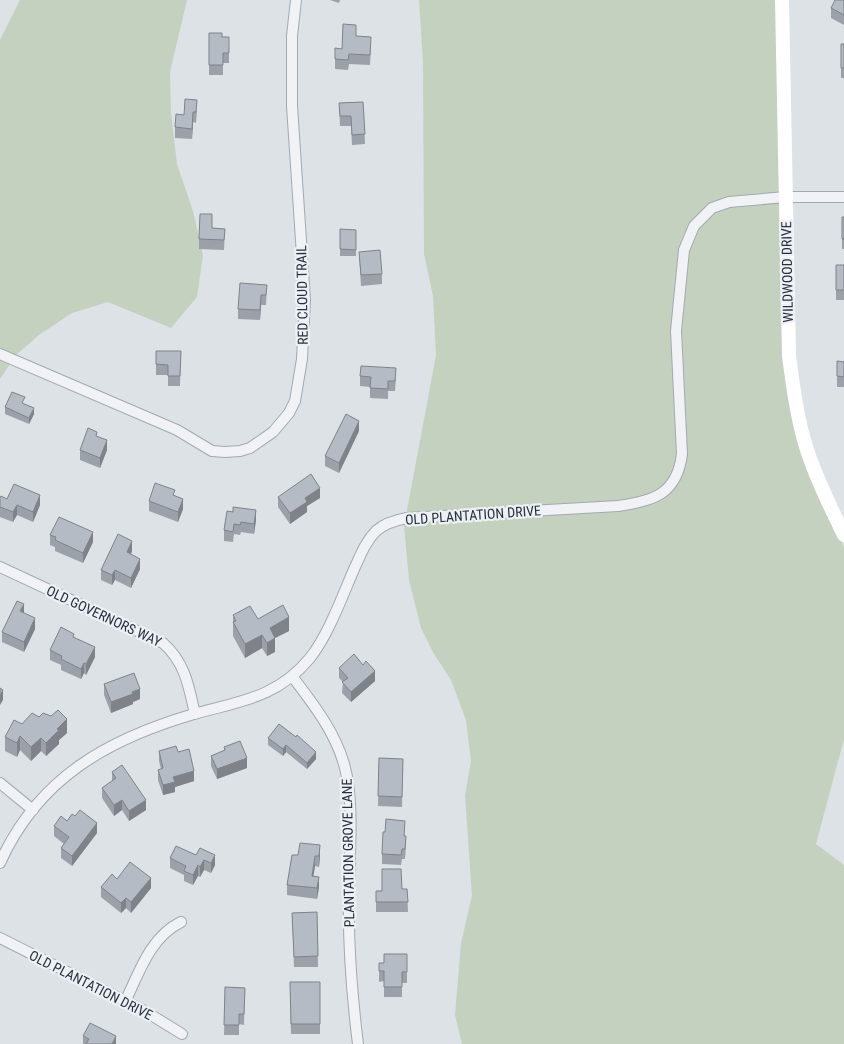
<svg xmlns="http://www.w3.org/2000/svg" width="844" height="1044" font-family="'Roboto Condensed',sans-serif">
<rect width="100%" height="100%" fill="#dde2e7"/>
<!-- green -->
<path fill="#c4d1bf" d="M20 0H187L170 72 171 113 177 164 193 211 203 255 197 297 171 328 108 302 72 313 39 335 16 355 0 379V40Z
M419 0H777L783 300 821 500 844 547V739L816 844 844 865V1044H462L455 1015 461 943 472 896 465 795 471 761 466 720 451 680 434 654 421 628 409 580 404 526 436 355 433 296 424 254 423 63Z"/>
<g fill="none" stroke-linecap="round" stroke-linejoin="round">
<!-- street casing -->
<g stroke="#a3a9b1" stroke-width="12">
<path id="street" d="M0 354 177 430 212 451 225 452 240 451 250 448 273 432 289 413 295 401 302 359 305 300 292 106V36L296 0
M0 567 163 643C185 662 189 687 195 714
M292 676C313 704 334 730 344 764 355 802 349 856 349 896 348 945 352 996 358 1044
M0 783 33 810
M0 863C38 778 108 739 194 714 240 701 277 698 310 658 329 634 343 594 355 567 361 554 366 541 376 531 385 523 396 520 407 518L618 506C654 501 677 494 682 454L676 331 684 250 694 226 712 208 729 202 786 197H844
M0 938 143 1010 182 1034
M125 1002C139 973 150 937 181 922"/>
</g>
<!-- street -->
<use href="#street" stroke="#f0f2f5" stroke-width="10"/>
<!-- secondary -->
<path stroke="#fff" stroke-width="14" d="M782 0 789 356C793 386 797 417 806 447 816 478 830 506 844 535"/>
</g>
<!-- wall -->
<path fill="#9ca1a9" d="M330 0H340L339 3Z
M844 0V25L831 18V8Z
M209 33 222 37H229V63H223V75H209Z
M356 36 371 48 370 65 349 64 348 70 335 69V59L342 49Z
M841 44H844V78H841Z
M363 102 365 144 352 145 351 126H340L339 103Z
M197 111 196 123 193 122 192 139 175 138V127L184 115Z
M842 217H844V249H842Z
M212 228 225 229 224 250 199 249V239Z
M340 229 356 230V256H340Z
M359 252 382 274V284L361 286Z
M836 265H844V300H836Z
M267 285 266 305H261L260 320 238 319V309Z
M156 351H181L180 386H168V375H156Z
M837 361 844 362V387H837Z
M360 376 396 378 395 391H388V399L370 398V387L360 386Z
M25 404 34 414 29 424 5 414V407Z
M359 431 339 473 325 466V456Z
M97 436 107 450 100 468 80 460V450Z
M175 496 183 509 178 522 149 511V501Z
M278 497 320 498 307 506V512L290 524 278 507Z
M0 498 7 499 40 505 33 522 17 515 13 522 0 517Z
M227 511 256 520 254 534 241 532 240 535 234 534 233 542 224 541V530Z
M50 535 93 542 83 563 55 551V547L50 545Z
M132 551 131 554 140 569 131 588 115 580 112 585 101 580V570Z
M24 613 35 629 24 652 2 642V632Z
M233 615 258 619 289 631 275 638V652L267 656 262 648 245 658 233 636Z
M74 637 95 657 86 675 84 673 81 679 61 670V665L50 660V650Z
M339 668 375 681 351 702 342 693 343 682 339 678Z
M104 684 140 699 133 702V704L111 713 104 695Z
M22 724 67 733 59 740V744L46 756 41 751 31 761 20 750 17 757 5 751V737Z
M279 724 316 759 307 769 286 752 283 756 268 745V738Z
M224 747 247 768 217 779 211 766V756L224 751Z
M159 751 178 752 194 781 175 787V792L163 795 158 780V770L161 769 159 761Z
M379 758 403 759 402 807 378 806Z
M112 772 146 810 129 821 122 810 114 816 102 798V788L112 781Z
M67 821 97 833 72 866 61 858V848L64 844 54 836V826Z
M405 836 406 846 405 859H402L401 865 382 864V854Z
M176 846 215 865 211 873 204 870 200 877 198 876 193 885 184 881V875L170 868V858Z
M298 855 320 856 319 867 315 866 313 876 319 887 317 899 287 895V885Z
M117 879 151 888 131 913 126 908 121 913 101 897V887Z
M407 889 408 912H376V891Z
M317 912 318 967H294L292 913Z
M407 954V983H402V997H384V981L379 982V963H384Z
M320 982V1034H291L290 992Z
M225 987 245 988 244 1025 239 1024V1035H224Z
M83 1036 116 1044H83Z"/>
<!-- shaded-wall -->
<path fill="#7f8389" d="M193 112V122L192 139V129Z
M261 295V305L260 320V310Z
M34 408V414L29 424V418Z
M359 421V431L339 473V463Z
M107 440V450L100 468V458Z
M320 488V498L307 506V512L290 524V513L305 498Z
M40 495V505L33 522V512Z
M183 499V509L178 522V512Z
M17 505V515L13 522V512Z
M256 510V520L254 534V524Z
M93 532V542L83 563V553Z
M132 541V551L127 563V552Z
M140 559V569L131 588V578Z
M115 570V580L112 585V575Z
M24 604V614L20 611Z
M289 617V631L275 638V652L267 656V643L270 628Z
M35 618V629L24 652V642Z
M262 635V648L245 658V644Z
M95 647V657L86 675V664Z
M84 663V673L81 679V669Z
M375 671V681L351 702V692Z
M140 689V699L133 702V704L111 713V702L132 692Z
M3 690V700L0 705V695Z
M67 719V733L59 740V744L46 756V743L57 729Z
M20 736V750L17 757V743Z
M41 738V751L31 761V747Z
M286 745V752L283 756V749Z
M316 752V759L307 769V763Z
M247 758V768L217 779V769Z
M194 771V781L175 787V792L163 795V785L173 777Z
M122 800V810L114 816V805Z
M146 800V810L129 821V811Z
M97 823V833L72 866V856Z
M320 845V856L319 867V856Z
M215 855V865L211 873V863Z
M315 856V866L312 886V876Z
M204 860V870L200 877V867Z
M198 865V876L193 885V875Z
M319 877V887L317 899V888Z
M151 878V888L131 913V902Z
M126 898V908L121 913V903Z
M116 1036V1044H112Z"/>
<!-- building -->
<path fill="#b5bbc4" stroke="#7f8389" d="M835 0H844V15L831 8Z
M343 24 356 25V36L371 37 370 55 349 54 348 60 335 59V48L342 49Z
M209 33H222V37H229V53H223V65H209Z
M841 44H844V68H841Z
M185 99 197 100 196 112H193L192 129 175 127 176 114 184 115Z
M363 102 365 134 352 135 351 116H340L339 103Z
M200 214H212V228L225 229 224 240 199 239Z
M842 217H844V239H842Z
M340 229 356 230V250L340 249Z
M380 250 382 274 361 275 359 252Z
M836 265H844V290H836Z
M240 283 267 285 266 295H261L260 310 238 309Z
M156 351H181L180 376H168V365L156 364Z
M837 361 844 362V377L837 376Z
M361 366 396 368 395 381H388V389L370 388 371 377 360 376Z
M12 392 25 397 22 403 34 408 29 418 5 407Z
M346 414 359 421 339 463 325 456Z
M88 428 97 432 96 436 107 440 100 458 80 450Z
M311 474 320 488 305 498 307 502 290 513 278 497Z
M155 483 175 490 173 495 183 499 178 512 149 501Z
M14 484 40 495 33 512 17 505 13 512 0 507V498L1 496 7 499Z
M233 507 256 510 254 524 241 522 240 525 234 524 233 532 224 530 227 511 233 512Z
M59 517 93 532 83 553 55 540 56 537 50 535Z
M118 534 132 541 127 552 140 559 131 578 115 570 112 575 101 570Z
M17 601 24 604 20 611 35 618 24 642 2 632Z
M283 605 289 617 270 628 275 638 267 643 262 635 245 644 233 622 236 621 233 615 250 606 258 619Z
M61 627 74 634 73 637 95 647 86 664 84 663 81 669 61 659 62 656 50 650Z
M354 654 363 665 366 661 375 671 351 692 342 682 348 678 339 668Z
M134 673 140 689 132 692 133 694 111 702 104 684Z
M0 688 3 690 0 695Z
M58 710 67 719 57 729 59 730 46 743 41 738 31 747 20 736 17 743 5 737 14 720 22 724 32 713 39 717 43 713 51 716Z
M279 724 296 737 297 735 316 752 307 763 286 745 283 749 268 738Z
M240 741 247 758 217 769 211 756 225 750 224 747Z
M176 746 178 752 189 749 194 771 173 777 175 782 163 785 158 770 163 768 159 751Z
M379 758 403 759 402 797 378 796Z
M122 765 146 800 129 811 122 800 114 805 102 788 116 778 112 772Z
M80 810 97 823 72 856 61 848 69 837 54 826 61 816 67 821 72 814 75 816Z
M386 819 405 821 404 836H406L405 849H402L401 855 382 854 383 832H385Z
M300 843 320 845 319 856H315L312 876 319 877 317 888 287 885 292 855H298Z
M176 846 196 855 200 848 215 855 211 863 204 860 200 867 198 865 193 875 184 871 186 866 170 858Z
M130 862 151 878 131 902 126 898 121 903 101 887 112 874 117 879Z
M382 869H401L402 889H407L408 902H376V891H382Z
M317 912 318 956 294 957 292 913Z
M384 954H407V972H402V987H384V971H379V963H384Z
M290 982H320V1024H291Z
M225 987 245 988 244 1014H239V1025H224Z
M90 1023 116 1036 112 1044H86L89 1039 83 1036Z"/>
<g text-anchor="middle" dominant-baseline="central" stroke-width="4.5" stroke-linejoin="round" paint-order="stroke">
<!-- street labels -->
<g font-size="14" fill="#27303d" stroke="#edf0f5">
<text transform="translate(787 272) rotate(-91)">WILDWOOD DRIVE</text>
<text transform="translate(302 295) rotate(-91)">RED CLOUD TRAIL</text>
<text transform="translate(473 515) rotate(-4)">OLD PLANTATION DRIVE</text>
<text transform="translate(104 616) rotate(25)">OLD GOVERNORS WAY</text>
<text transform="translate(348 853) rotate(-91)">PLANTATION GROVE LANE</text>
<text transform="translate(91 985) rotate(27)">OLD PLANTATION DRIVE</text>
</g>
</g>
</svg>
